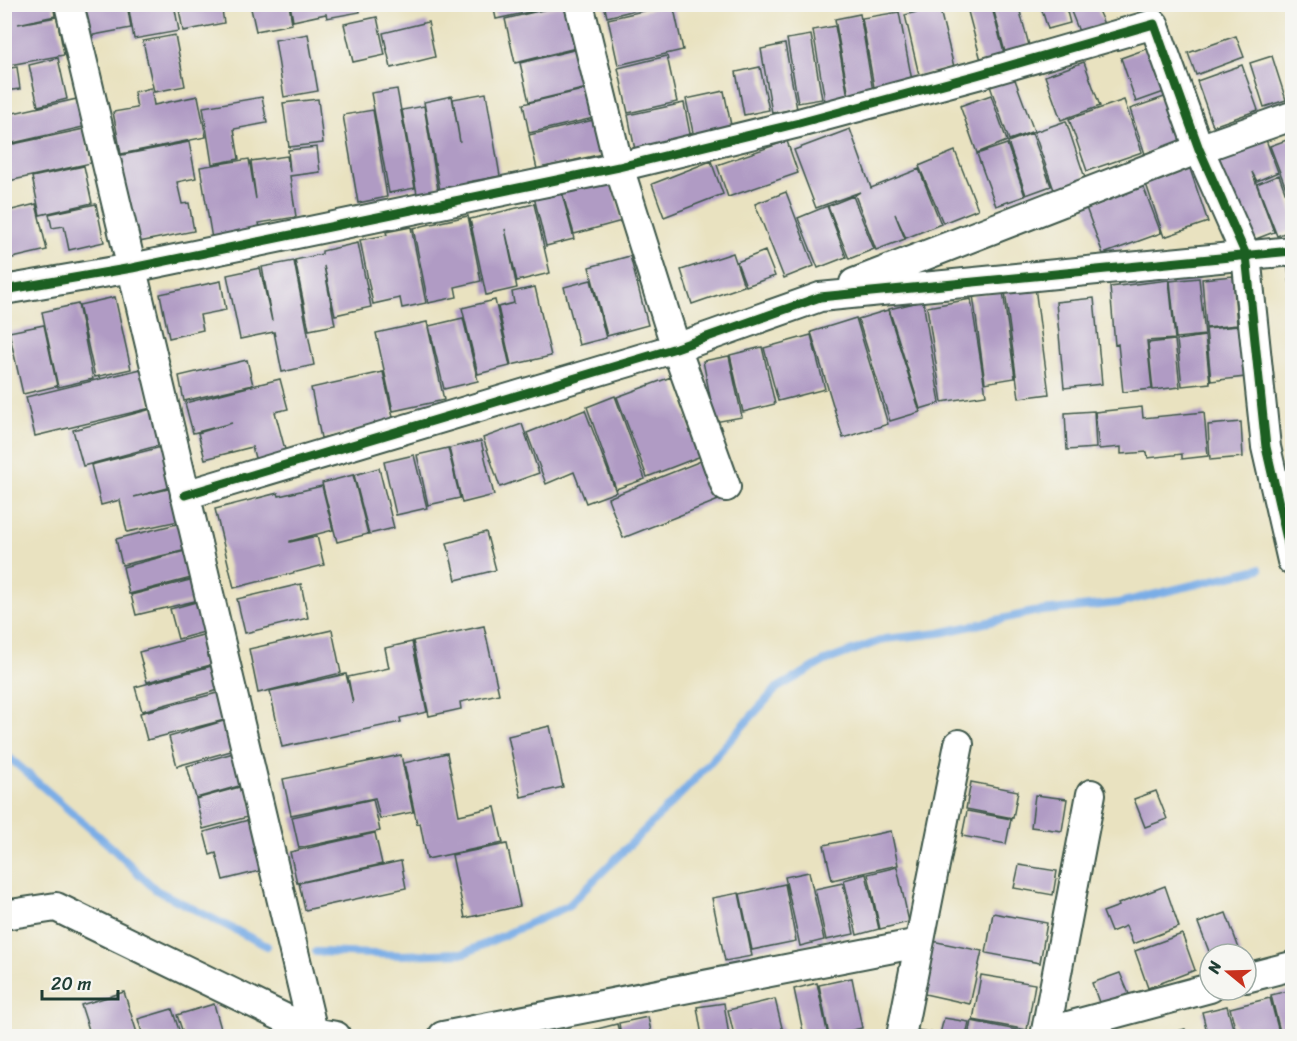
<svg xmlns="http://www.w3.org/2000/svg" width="1297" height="1041" font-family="Sriracha,sans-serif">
<rect width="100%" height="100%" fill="#f6f6f2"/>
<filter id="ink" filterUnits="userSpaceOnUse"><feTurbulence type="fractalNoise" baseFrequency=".0167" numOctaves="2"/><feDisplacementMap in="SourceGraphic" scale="12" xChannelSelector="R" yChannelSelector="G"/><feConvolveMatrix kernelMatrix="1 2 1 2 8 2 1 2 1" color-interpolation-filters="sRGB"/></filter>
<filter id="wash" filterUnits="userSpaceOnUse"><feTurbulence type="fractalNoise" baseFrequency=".008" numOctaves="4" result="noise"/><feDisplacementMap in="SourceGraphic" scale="24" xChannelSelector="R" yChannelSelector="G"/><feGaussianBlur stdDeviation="1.35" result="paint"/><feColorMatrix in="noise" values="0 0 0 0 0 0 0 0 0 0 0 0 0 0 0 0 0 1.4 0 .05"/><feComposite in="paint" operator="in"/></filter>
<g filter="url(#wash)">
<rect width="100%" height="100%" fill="#e9e2c0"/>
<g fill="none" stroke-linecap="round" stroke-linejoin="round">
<!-- stream -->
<path stroke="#7aade6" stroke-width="8" d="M4 753 109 845 156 890 267 946
M316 952 402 955 465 953 568 906 684 791 777 688 825 661 885 639 940 633 1033 612 1119 603 1259 569"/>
</g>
<g id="blocks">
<!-- building -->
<path fill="#b09bc4" d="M4 4H53L55 16 18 24 57 17 64 55 4 66Z
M77 4H127L131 28 83 37Z
M128 4H174L179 31 134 39Z
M178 4H221L224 23 183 31Z
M250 4H289L292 24 256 31Z
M290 4H359L360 12 327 18 326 14 293 21Z
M493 4H560V5L496 19Z
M568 4 580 47 515 63 505 19Z
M604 4H656V5L607 17Z
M673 4 683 50 618 65 608 19Z
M966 4H991L1005 57 982 64Z
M992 4H1018L1030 49 1006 56Z
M1040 4H1065L1070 23 1048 29Z
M1068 4H1095L1104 24 1080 34Z
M1161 4H1176L1163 10Z
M939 6 954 67 919 75 905 15Z
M899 12 913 86 875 93 862 18Z
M860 14 873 92 849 97 835 19Z
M377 17 385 55 353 62 344 24Z
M428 22 435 57 391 68 383 33Z
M835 26 848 97 825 101 813 30Z
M308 34 318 91 284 97 275 40Z
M175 35 185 86 154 92 143 41Z
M811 35 822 99 798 103 787 39Z
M1236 36 1244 57 1196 75 1188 53Z
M785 44 797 109 772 113 761 49Z
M582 48 591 87 529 102 520 63Z
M1149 48 1164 92 1136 102 1121 58Z
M667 56 677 102 628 113 618 68Z
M1272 56 1286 100 1264 107 1250 63Z
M58 58 67 99 38 106 29 65Z
M1084 62 1100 106 1061 120 1045 76Z
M1242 65 1258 110 1213 126 1197 81Z
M17 67 20 89 4 91V69Z
M760 67 769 110 744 115 736 72Z
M1014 77 1034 131 1009 140 990 86Z
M151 88 154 105 198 96 206 137 121 154 113 112 137 108 134 92Z
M591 88 598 117 529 133 523 104Z
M397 89 415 188 389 193 371 93Z
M724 91 733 135 695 142 686 99Z
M486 93 500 176 467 182 468 186 440 191 424 102 452 96 460 142 453 99Z
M991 95 1007 141 977 153 960 106Z
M1170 95 1186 139 1145 154 1130 109Z
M262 97 267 123 234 129 239 159 212 164 203 107Z
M77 99 83 127 4 145V115Z
M318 99 323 143 289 147 283 103Z
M1124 100 1142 152 1087 171 1069 119Z
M684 103 691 139 635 150 628 115Z
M424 106 438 190 417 194 402 110Z
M373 110 387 197 358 203 343 115Z
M598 119 606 153 537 169 529 135Z
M1066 121 1085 178 1054 190 1034 132Z
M84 129 91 163 4 182V146Z
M850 129 871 188 919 169 941 224 906 238 895 214 905 239 876 250 855 195 860 192 816 208 794 150Z
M1032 133 1051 186 1026 195 1008 142Z
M1265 137 1278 172 1257 181 1252 172 1274 232 1248 242 1216 157Z
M1292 138V195L1289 196 1270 146Z
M787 141 798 173 728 197 717 165Z
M189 142 196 178 177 182 182 204 189 203 194 231 134 243 117 156Z
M1007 144 1025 196 996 206 977 154Z
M317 147 320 172 290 176 296 217 259 223 261 231 212 239 200 167 249 159 256 199 251 161 287 156 290 172 288 150Z
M955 151 978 209 943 223 919 166Z
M711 161 723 194 664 217 652 184Z
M84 166 92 203 40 215 32 177Z
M1189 166 1208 222 1164 237 1145 181Z
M610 175 622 221 574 234 561 188Z
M1279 175 1292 211V230L1277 236 1257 184Z
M1142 183 1161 233 1103 254 1085 205Z
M561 190 574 239 546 246 534 197Z
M786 192 814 266 784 278 755 204Z
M853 196 874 249 849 259 828 206Z
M36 204 47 250 4 260V212Z
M96 204 104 242 69 250 64 226 52 228 49 214Z
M534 204 550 273 517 281 505 229 517 288 486 295 470 219Z
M827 206 846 257 818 268 798 218Z
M468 216 481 281 455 287 457 297 428 303 413 228Z
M411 227 426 303 402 308 400 298 373 304 360 240 387 235 386 232Z
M358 243 371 307 335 315 324 266 335 325 309 330 295 260 322 254V251Z
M765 251 775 276 746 286 737 262Z
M733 253 744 286 692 304 681 270Z
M630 256 648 325 607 336 589 267Z
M294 261 314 365 282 372 274 332 240 339 227 275 260 268 272 321 262 267Z
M1292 267V295H1291L1288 268Z
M1233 276 1237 325 1206 328 1202 279Z
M1199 278 1205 335 1176 338 1170 281Z
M591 280 606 338 579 345 564 287Z
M1169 280 1175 339 1147 341 1152 389 1123 392 1118 344 1115 345 1110 287Z
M221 281 226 310 200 315 203 330 169 338 160 294Z
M535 287 551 356 511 365 498 307 514 303 512 292Z
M1035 287 1049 394 1019 398 1005 291Z
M1003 291 1015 378 985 383 973 295Z
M115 297 131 369 95 377 79 305Z
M1094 298 1102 384 1064 388 1056 302Z
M971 299 986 395 942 402 927 307Z
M495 300 510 366 478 374 462 308Z
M923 301 940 403 920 409 889 309Z
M78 304 93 379 58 387 42 312Z
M888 310 920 412 890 421 858 319Z
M463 318 478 381 444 389 429 326Z
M856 318 888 424 843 438 811 332Z
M427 322 444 400 393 411 376 333Z
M44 325 57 386 23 394 9 332Z
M1239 326 1245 377 1211 381 1206 329Z
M811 335 825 389 778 401 764 348Z
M1205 336 1210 383 1182 386 1177 340Z
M1175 340 1180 387 1153 390 1148 343Z
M762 347 775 404 743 412 730 355Z
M729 356 742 417 715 422 703 361Z
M247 360 253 385 184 401 179 376Z
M141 369 151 408 35 436 26 397Z
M383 372 394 422 321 438 311 388Z
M671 377 701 456 647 477 617 397Z
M280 379 288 409 275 412 287 457 257 465 252 447 205 459 198 433 232 423 193 433 185 403Z
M615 396 645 479 616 489 587 407Z
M159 407 168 443 83 466 73 430Z
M1142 407 1143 418 1204 412 1208 456 1182 459V454L1148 458 1147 452 1121 454V447L1099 449 1095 412Z
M585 410 616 492 586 503 574 472 546 484 527 433Z
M1094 411 1096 448 1067 450 1065 413Z
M1241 422 1243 457 1210 460 1208 425Z
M522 424 539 473 500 487 483 438Z
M481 441 494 495 462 503 449 448Z
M169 445 179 485 134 497 181 486 188 519 127 532 120 500 101 505 91 465Z
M448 448 460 498 428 505 417 455Z
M414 455 427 508 396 515 384 462Z
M706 459 721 499 623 538 608 498Z
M379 468 394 528 369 534 354 475Z
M353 475 368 534 337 542 322 483Z
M322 486 333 530 290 541V542L317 536 324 565 234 588 215 509 278 493 279 496Z
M189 521 195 548 122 565 116 539Z
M486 532 496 570 456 580 447 543Z
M189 550 195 577 129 594 123 567Z
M198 578 203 599 136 615 131 595Z
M301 584 308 618 245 633 237 599Z
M200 601 208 631 178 639 170 609Z
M484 626 499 694 460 702 461 709 429 716 413 641Z
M332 630 341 673 258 693 249 649Z
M210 633 218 663 147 682 139 652Z
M412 642 427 712 400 718 401 722 282 747 270 691 346 674 353 703 348 677 389 668 385 648Z
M219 664 226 688 142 711 135 687Z
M229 690 236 717 147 740 140 713Z
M234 718 242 748 177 766 169 737Z
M550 726 563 787 521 797 508 736Z
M237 752 246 784 196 798 187 766Z
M447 753 459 815 495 807 503 843 427 859 420 823 417 824 404 763Z
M401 755 413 812 380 819 375 798 291 815 283 779Z
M971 782 1018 791 1013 818 966 809Z
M247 785 255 815 203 829 196 799Z
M1156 791 1167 819 1145 827 1134 799Z
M1035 795 1067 799 1062 831 1031 827Z
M373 799 380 831 299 848 292 817Z
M967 811 1011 819 1006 844 962 836Z
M252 819 267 869 223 880 216 853 210 855 204 832Z
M891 831 898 865 832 880 824 845Z
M375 833 382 864 297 883 290 852Z
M507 844 520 906 465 918 452 855Z
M401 861 406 888 305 910 299 883Z
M1019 865 1057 871 1053 895 1014 888Z
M897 867 909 922 880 929 868 874Z
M809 872 824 940 800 946 785 877Z
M866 874 879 929 857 935 844 880Z
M843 883 854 934 826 940 815 889Z
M785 884 796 941 752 950 740 894Z
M1165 886 1179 927 1133 944 1126 926 1111 932 1103 912 1119 906 1118 904Z
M739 893 752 956 725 961 712 898Z
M993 913 1047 923 1040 963 986 953Z
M1226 913 1241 954H1210L1198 923Z
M1182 934 1195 970 1148 988 1135 951Z
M932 941 982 951 970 1004 920 993Z
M1120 973 1129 994 1100 1005 1092 983Z
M981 975 1035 984 1027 1030 973 1020Z
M852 978 862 1028 829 1036 819 985Z
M817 983 828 1036H804L794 989Z
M1292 990V1036H1281L1271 995Z
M124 992 138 1036H91L81 1005Z
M1270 998 1280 1036H1237L1230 1008Z
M775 999 784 1036H753L752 1031 734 1035 728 1010Z
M724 1003 729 1036H702L697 1007Z
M214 1004 223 1036H184L177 1015Z
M1227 1006 1235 1036H1208L1202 1012Z
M172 1009 181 1036H143L138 1019Z
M648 1017 652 1036H621L619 1023Z
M944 1018 969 1022 966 1036H916L917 1030 940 1034Z
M971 1021 1022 1031 1021 1036H968Z
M617 1024 620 1036H594L593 1030Z
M1185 1029 1188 1036H1161Z
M591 1031 592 1036H572Z"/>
</g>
</g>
<g filter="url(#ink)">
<use href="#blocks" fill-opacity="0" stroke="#3d5649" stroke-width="1.5"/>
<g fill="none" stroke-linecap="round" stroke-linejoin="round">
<!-- street casing -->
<g stroke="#3d5649" stroke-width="32">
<path id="street" d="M69 4 314 1036
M579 4 619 167 676 348 726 487
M854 283 1199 149 1292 116
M4 290 132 268 619 167 799 123 977 75 1154 24 1199 149 1246 255 1266 447 1292 561
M185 495 676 348 820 297 1292 251
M4 915 56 907 313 1032 336 1036
M1246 978 1292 966
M1046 1032 1210 988
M443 1036 919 943
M901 1036 959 744
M1045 1036 1091 794"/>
</g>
<!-- street -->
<use href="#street" stroke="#fff" stroke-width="28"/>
<!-- cycleway casing -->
<g stroke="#f6f6f2" stroke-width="13">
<path id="cycleway" d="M4 290 132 268 619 167 799 123 977 75 1154 24 1199 149 1246 255 1266 447 1292 561
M185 495 676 348 820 297 1292 251"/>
</g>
<!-- cycleway -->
<use href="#cycleway" stroke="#1b5e20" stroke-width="9"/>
</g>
</g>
<!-- margin -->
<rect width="1297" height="1041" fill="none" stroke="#f6f6f2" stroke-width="24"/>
<!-- north arrow -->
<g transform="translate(1228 972) rotate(289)"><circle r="28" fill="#f6f6f2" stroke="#a0aca6" stroke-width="1.5"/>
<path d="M0-4.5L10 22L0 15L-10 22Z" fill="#c8321e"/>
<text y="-9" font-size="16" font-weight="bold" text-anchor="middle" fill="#1f3d34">N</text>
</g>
<!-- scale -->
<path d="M42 990v9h76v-9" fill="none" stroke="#1f3d34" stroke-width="3"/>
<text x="51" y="990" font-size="18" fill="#1f3d34" stroke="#f6f6f2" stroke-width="4.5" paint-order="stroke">20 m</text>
</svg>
